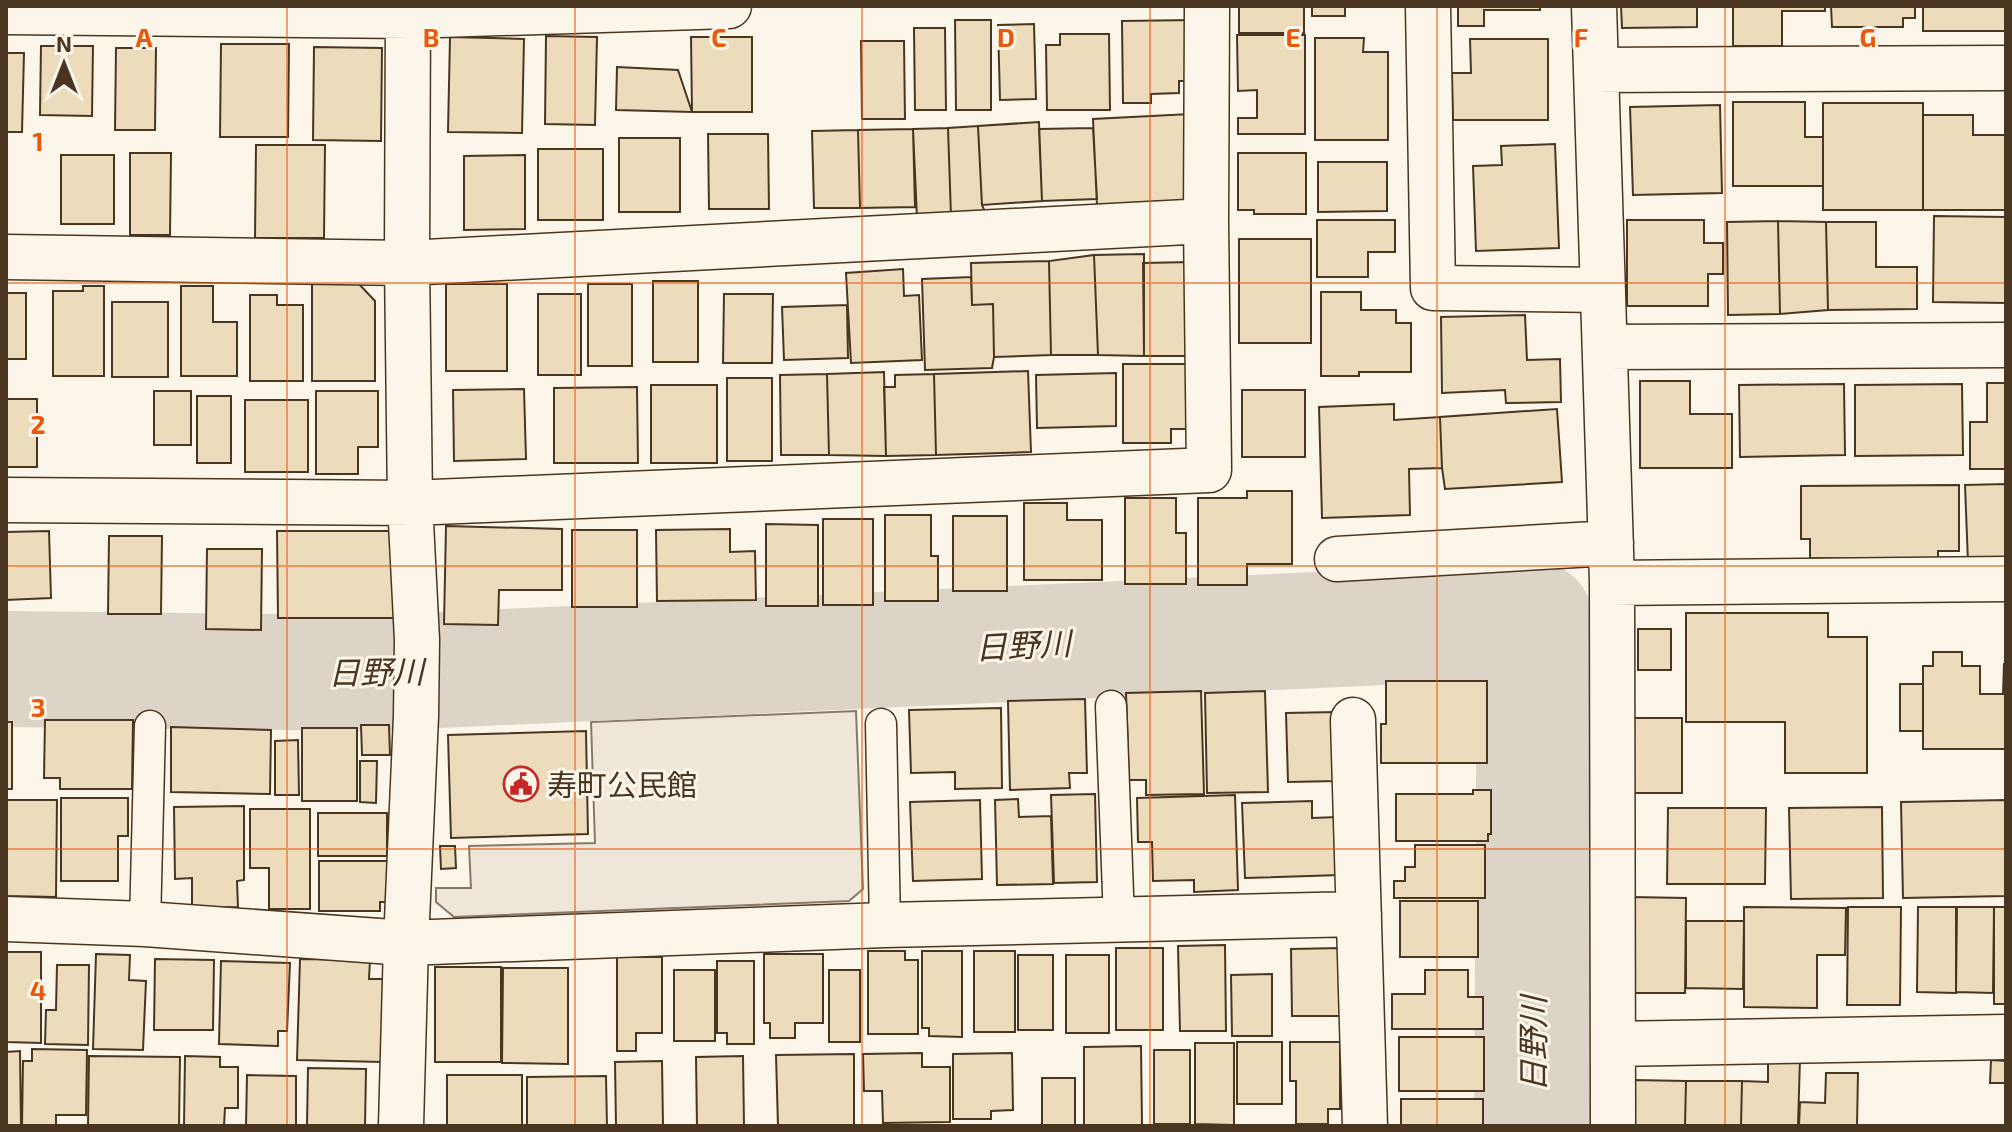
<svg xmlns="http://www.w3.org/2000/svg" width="2012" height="1132" font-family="'Exo 2','Noto Sans JP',sans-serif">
<rect width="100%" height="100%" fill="#fbf6e9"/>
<!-- green -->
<path fill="#ede6d9" stroke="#887966" stroke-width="2" d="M856 711 863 889 849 901 454 917 436 902V888H471L469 846 595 843 591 722Z"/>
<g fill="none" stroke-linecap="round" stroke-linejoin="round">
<!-- river -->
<path stroke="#dcd4c6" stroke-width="116" d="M6 669 374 673 1535 620 1532 1126"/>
</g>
<!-- building -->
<path fill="#ecdcbc" stroke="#4a3520" stroke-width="2" d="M1239 6H1304V33H1239Z
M1312 6H1345V16H1312Z
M1458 6H1540V10H1484V26H1458Z
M1621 6H1697V27L1622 28Z
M1733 6H1825V11H1782V46H1733Z
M1831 6H1915V18H1903V27H1832Z
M1923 6H2006V31H1923Z
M955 20H991V110H956Z
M1193 20 1194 81H1179V93L1151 94V103H1123L1122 21Z
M1034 24 1036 99 1000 100 998 25Z
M914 28H945L946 110H915Z
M1060 34H1109L1110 110H1047L1046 45H1060Z
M1237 35H1305V134H1238V118H1257V90L1238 91Z
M546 36 597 37 595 125 545 124Z
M450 37 524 39 522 133 448 132Z
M691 37H752V112H692Z
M1315 38H1364L1363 52H1388V140H1315Z
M1470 39H1548V120H1453L1452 73H1471Z
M861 41H904L905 119H862Z
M221 44H289L288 137H220Z
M41 46H93L92 116 40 115Z
M314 47 382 48 381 141 313 140Z
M116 48H156L155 130H115Z
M6 53H24L22 132H6Z
M617 67 678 70 692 112 616 110Z
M1733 102H1805V137H1823V186H1733Z
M1823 103H1923V210H1823Z
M1720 105 1722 193 1633 195 1630 107Z
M1190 114 1195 200 1097 206 1093 119Z
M1923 115H1973V135H2006V210H1923Z
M1039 122 1042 201 982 205 978 126Z
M978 126 982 205 986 214 951 216 948 128Z
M948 128 951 216 917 218 913 129Z
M1093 128 1097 199 1042 201 1039 129Z
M913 129 915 207 860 208 858 130Z
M858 130 860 208H814L812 131Z
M708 134H768L769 209H709Z
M619 138H680V212H619Z
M1555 144 1559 248 1476 251 1473 166 1502 165 1501 146Z
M256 145H325L324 238H255Z
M538 149H603V220H538Z
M130 153H171L170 235H130Z
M1238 153H1306V214H1254V210H1238Z
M61 155H114V224H61Z
M525 155V229L464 230V156Z
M1318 162H1387V211L1318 212Z
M1934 216 2006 217V303L1933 302Z
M1317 220H1395V252H1368V277H1317Z
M1627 220H1704V243H1723V274H1708V306H1627Z
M1778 221 1826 222 1828 310 1780 314Z
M1778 221 1780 314 1728 315 1727 222Z
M1826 222H1876V267H1917V309L1828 310Z
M1239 239H1311V343H1239Z
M1144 254V356L1098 355 1094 255Z
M1094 255 1098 355H1051L1049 261Z
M1049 261 1051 355 994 357 993 304 972 305 971 263Z
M1191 262 1199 356H1144L1143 263Z
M903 269 904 296 919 295 922 360 851 363 846 273Z
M971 277 972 305 993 304 994 357 992 368 925 370 922 279Z
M653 281H698V362H653Z
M312 284H359L375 301V381H312Z
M446 284H507V371H446Z
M588 284H632V366H588Z
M83 286H104V376H53V291H83Z
M181 286H213V322H237V376H181Z
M1321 292H1361V310H1396V323H1411V372H1359V376H1321Z
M6 293H26V359H6Z
M538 294H581V375H538Z
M724 294H773L772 363H723Z
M250 295H277V305H303V381H250Z
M112 302H168V377H112Z
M847 305 848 358 784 360 782 307Z
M1525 315 1527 360 1560 359 1561 402 1506 403 1505 390 1442 393 1441 317Z
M1123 364H1187V429H1171V443H1123Z
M1028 371 1031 452 936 455 934 374Z
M884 372 886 456 829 455 827 374Z
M1116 373V426L1037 428 1036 375Z
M827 374 829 455H781L780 375Z
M934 374 936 455 886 456 884 387H895V375Z
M727 378H772V461H727Z
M1640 381H1690V414H1732V468H1640Z
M1987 383H2006V469H1970V422H1987Z
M1844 384 1845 455 1740 457 1739 385Z
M1962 384 1963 455 1855 456V385Z
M651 385H717V463H651Z
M637 387 638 463H554V388Z
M524 389 526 459 454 461 453 390Z
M1242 390H1305V457H1242Z
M154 391H191V445H154Z
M316 391H378V447H358V474H316Z
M197 396H231V463H197Z
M6 399H37V467H6Z
M245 400H308V472H245Z
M1394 404V420L1440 417 1442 468 1409 469 1410 515 1322 518 1319 407Z
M1557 409 1562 482 1445 489 1442 468 1440 417Z
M2006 484V561L1968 563 1965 485Z
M1959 485V551H1938V560L1810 558V539H1801V486Z
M1247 491H1292V564H1247V585H1198V498H1247Z
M1125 498H1176V533H1186V584H1125Z
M1024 503H1067V520H1102V580H1024Z
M885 515H931V556H938V601H885Z
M953 516H1007V591H953Z
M823 519H873V605H823Z
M766 524 818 525V606H766Z
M446 526 562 529V590H499L498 625 444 624Z
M730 529V552L755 551 756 600 657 601 656 530Z
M572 530H637V607H572Z
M49 531 51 598 6 600V532Z
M277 531H394L395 618H278Z
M109 536H162L161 614H108Z
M207 549H262L261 630 206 629Z
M1686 613H1828V637H1867V773H1785V722H1686Z
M1638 629H1671V670H1638Z
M1933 652H1962V666H1980V694H2006V749H1923V666H1933Z
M2004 664H2006V694H2003Z
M1386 681H1487V763H1381V724H1386Z
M1900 684H1923V731H1900Z
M1201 691 1204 794 1146 795V780H1129L1126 693Z
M1265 691 1268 792 1207 793 1205 693Z
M1085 699 1087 773H1069L1070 788 1010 790 1008 701Z
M1001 708 1002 788 955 789V772L911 773 909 710Z
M1336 712 1337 781 1288 782 1286 713Z
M1630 718H1682V793H1630Z
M45 720H133L132 789H60V778H44Z
M6 722H12V789H6Z
M361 725H389L390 755H362Z
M171 727 271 730 270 794 171 792Z
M302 728H357V801H302Z
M586 731 588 834 451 838 448 735Z
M298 740 299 795H275V741Z
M360 761H377L376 803 360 802Z
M1473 790H1491V834H1488V841H1396V794H1473Z
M1095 794 1097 882 1054 883 1051 795Z
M1235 795 1238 890 1194 892V880L1153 881 1152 842H1138L1137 798Z
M61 798H128V836H118V881H61Z
M1018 799 1019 817 1051 816 1053 884 997 885 995 800Z
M6 800H57L56 897 6 896Z
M980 800 982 879 913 881 910 802Z
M2006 800V896L1903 898 1901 802Z
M1312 801V818L1338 817 1340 875 1245 878 1242 803Z
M244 806V880L237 881 238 907 192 908V878L175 879 174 807Z
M1882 807 1883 898 1791 899 1789 808Z
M1668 808H1766L1765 884H1667Z
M250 809H310V909H269V868H250Z
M318 813H387V856H318Z
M1415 845H1485V898H1394V881H1405V867H1415Z
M440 846H455L456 868 441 869Z
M319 861H391V902H380V911H319Z
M1631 897 1686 898 1685 993H1630Z
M1400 901H1478V957H1400Z
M1744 907 1846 908 1845 955H1817V1008L1744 1007Z
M1848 907H1901L1900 1005H1847Z
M1918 907H1956V993L1917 992Z
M1957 907H1994L1993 993 1956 992Z
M1994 907H2006V1004H1994Z
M1686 921H1744L1743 989 1686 988Z
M1225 945 1226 1031H1180L1178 946Z
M1116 948H1163V1030H1116Z
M1341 948 1342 1016H1292L1291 949Z
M868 951H905V960H918V1034H868Z
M922 951H962V1037L929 1036V1028H922Z
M974 951H1015V1032H974Z
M6 952H41V1043L6 1042Z
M96 954 130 955 129 980 146 981 143 1050 93 1049Z
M764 954H823V1023H795V1038H770V1023H764Z
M1018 955H1053V1030H1018Z
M1066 955H1109V1033H1066Z
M617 957H662V1033H636V1051H617Z
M155 959 214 960 213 1030H154Z
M300 959 370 960 369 979H385L383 1062 297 1060Z
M221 961 290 963 287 1031H278V1046L219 1044Z
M717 961H754V1044H727V1033H717Z
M57 965H89L88 1045 45 1044 46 1010H56Z
M435 967H501V1062H435Z
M503 968H568V1064L502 1063Z
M674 970H715V1041H674Z
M829 970H860V1042H829Z
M1425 970H1468V997H1483V1029H1392V994H1425Z
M1272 974V1036H1232L1231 975Z
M1399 1037H1484V1091H1399Z
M1237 1042H1282V1104H1237Z
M1290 1042H1340V1109H1328V1124H1296V1081H1290Z
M1195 1043H1234V1125L1195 1124Z
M1141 1046 1142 1126H1084V1047Z
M32 1049 87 1050 86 1115H56V1126H22L23 1061H32Z
M1154 1050H1190V1124H1154Z
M20 1051 21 1126H6V1052Z
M922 1053V1067H950V1122L883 1123 882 1091H864L863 1054Z
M1012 1053 1013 1110 991 1111V1119H953V1054Z
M854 1054V1126H778L776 1055Z
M89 1056 180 1057 179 1126H88Z
M185 1056 220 1057V1067H238V1108H225L224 1126H184Z
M743 1056 744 1126H697L696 1057Z
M1768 1057 1800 1058 1798 1126H1741L1742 1081 1768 1082Z
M1991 1060 2006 1061V1083H1990Z
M662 1061 663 1126H616L615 1062Z
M308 1068 366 1069 365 1126H307Z
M1826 1073H1858L1857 1126H1799L1800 1102 1825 1103Z
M247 1075 296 1076V1126H246Z
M447 1075H522V1126H447Z
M606 1076 607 1126H527V1077Z
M1042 1078H1075V1126H1042Z
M1633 1080 1686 1081 1685 1126H1633Z
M1686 1081H1742L1741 1126H1685Z
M1401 1099H1483V1126H1401Z"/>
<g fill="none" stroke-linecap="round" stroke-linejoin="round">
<!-- service casing -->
<g stroke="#4a3520" stroke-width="33">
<path id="service" d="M1111 706 1119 920
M881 724 885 925
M145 924 150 726"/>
</g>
<!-- minor casing -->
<g stroke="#4a3520" stroke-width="47">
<path id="minor" d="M1428 6 1433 288 1603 290
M1594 6 1612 583 1613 1126
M6 12 408 16 729 6
M1596 70 2006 68
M6 257 407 263 1206 221
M1605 347 2006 345
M6 500 410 503 1209 470 1206 221 1207 6
M1337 559 1611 543
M1612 583 2006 579
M1353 720 1365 1126
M6 919 145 924 406 943 885 925 1359 914
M1614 1044 2006 1037
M401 1126 406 943 416 716 417 640 410 503 407 263 408 6"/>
</g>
<!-- service -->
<use href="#service" stroke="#fbf6e9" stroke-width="30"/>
<!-- minor -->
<use href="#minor" stroke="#fbf6e9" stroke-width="44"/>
</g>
<!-- grid -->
<path fill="none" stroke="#e8590c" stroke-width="2" stroke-opacity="0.55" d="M287 6V1126M575 6V1126M862 6V1126M1150 6V1126M1437 6V1126M1725 6V1126M6 283H2006M6 566H2006M6 849H2006"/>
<!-- icons -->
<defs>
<g id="civic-ring" transform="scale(1.8)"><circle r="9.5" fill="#fbf6e9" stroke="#c62828" stroke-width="1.5"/><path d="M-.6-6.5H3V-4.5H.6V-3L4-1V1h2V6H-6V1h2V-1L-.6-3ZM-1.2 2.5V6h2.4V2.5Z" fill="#c62828"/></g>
</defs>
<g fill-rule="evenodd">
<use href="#civic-ring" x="521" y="784"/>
</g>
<g text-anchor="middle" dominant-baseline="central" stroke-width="6" stroke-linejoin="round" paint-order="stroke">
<!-- poi labels -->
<g font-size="30" fill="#4a3520" stroke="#fbf6e9" text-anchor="start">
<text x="547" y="784">寿町公民館</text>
</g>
<!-- water labels -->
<g font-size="32" font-style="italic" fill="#4a3520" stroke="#fbf6e9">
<text transform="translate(1023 644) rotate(-3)">日野川</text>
<text transform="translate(376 671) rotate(-1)">日野川</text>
<text transform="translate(1532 1044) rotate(-90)">日野川</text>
</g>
</g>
<g font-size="26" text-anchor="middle" font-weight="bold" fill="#e8590c" stroke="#fbf6e9" stroke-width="6" stroke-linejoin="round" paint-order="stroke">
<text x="144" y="47">A</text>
<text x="431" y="47">B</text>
<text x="719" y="47">C</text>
<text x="1006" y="47">D</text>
<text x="1293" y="47">E</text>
<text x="1581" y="47">F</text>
<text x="1868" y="47">G</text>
<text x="38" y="151">1</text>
<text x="38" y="434">2</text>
<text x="38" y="717">3</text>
<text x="38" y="1000">4</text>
</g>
<!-- border -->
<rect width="2012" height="1132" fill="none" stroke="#4a3520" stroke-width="16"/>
<!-- north arrow -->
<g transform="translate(64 64)" stroke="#fbf6e9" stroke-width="6" paint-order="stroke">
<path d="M0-6L14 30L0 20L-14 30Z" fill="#4a3520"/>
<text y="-12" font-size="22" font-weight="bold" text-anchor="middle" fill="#4a3520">N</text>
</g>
</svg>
